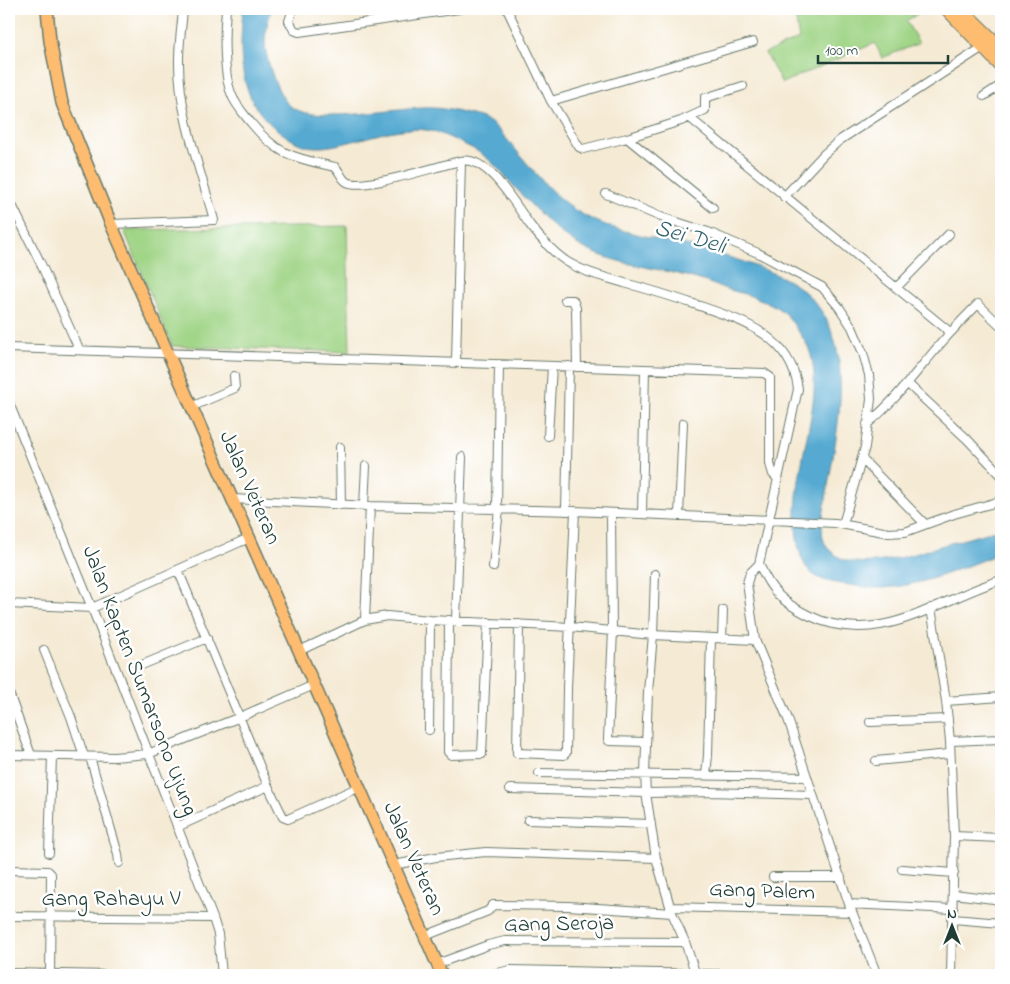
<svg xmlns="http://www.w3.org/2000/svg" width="1010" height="984" font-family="'Indie Flower',sans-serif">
<rect width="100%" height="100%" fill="#fff"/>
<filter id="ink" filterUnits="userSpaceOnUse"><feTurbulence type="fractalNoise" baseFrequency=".02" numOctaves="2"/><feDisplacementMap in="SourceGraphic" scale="10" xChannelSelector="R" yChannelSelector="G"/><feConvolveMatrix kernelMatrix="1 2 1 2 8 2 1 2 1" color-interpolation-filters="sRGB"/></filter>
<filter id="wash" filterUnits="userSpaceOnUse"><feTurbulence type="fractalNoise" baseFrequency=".0096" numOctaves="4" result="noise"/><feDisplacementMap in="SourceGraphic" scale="20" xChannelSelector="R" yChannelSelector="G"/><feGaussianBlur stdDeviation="1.12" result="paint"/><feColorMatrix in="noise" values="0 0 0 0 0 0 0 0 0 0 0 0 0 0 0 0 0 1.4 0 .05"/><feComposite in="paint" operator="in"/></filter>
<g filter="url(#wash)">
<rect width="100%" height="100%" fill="#f5ead4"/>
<!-- green -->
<path fill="#9fd485" stroke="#5f885c" d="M794 9H926L906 21 919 43 882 58 875 43 782 83 765 53 799 39Z
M347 226 350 352 172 346 124 230Z"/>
<!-- water -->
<path fill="#56aad2" stroke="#3a7483" d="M243 9H271C269 19 265 31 265 42 265 57 277 94 289 105 310 125 392 109 422 108 437 107 452 110 467 114 473 115 482 117 488 121 497 126 505 138 512 145 530 167 555 199 580 213 621 237 671 238 715 253 745 262 790 275 811 298 860 350 835 437 826 499 824 512 819 532 825 544 830 553 843 561 853 562 886 565 916 553 947 544 965 539 983 534 1001 529V553C960 568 916 590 871 588 862 587 852 585 842 584 828 582 814 579 806 567 789 538 797 489 803 457 809 423 822 381 808 347 806 342 802 337 799 332 795 328 793 322 789 318 773 299 742 294 720 287 709 283 698 279 686 276 647 266 602 263 569 239 547 223 528 202 510 182 501 172 491 160 480 153 476 150 470 147 465 145 453 139 439 132 426 130 391 125 357 144 322 147 303 148 294 142 279 131 237 100 239 57 243 9Z"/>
</g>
<g filter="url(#ink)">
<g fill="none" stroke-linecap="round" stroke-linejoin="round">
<!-- street casing -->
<g stroke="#6a7a6c" stroke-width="10">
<path id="street" d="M226 9C224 31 223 72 231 93 235 105 244 114 252 124 261 135 271 145 284 152 300 160 318 163 335 167 340 171 341 179 347 182 364 191 439 165 461 161 488 155 516 206 530 225 539 237 557 257 571 264 587 274 606 277 624 283 649 289 673 297 697 305 741 320 791 335 798 389L759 564C771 591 782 602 808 615 879 650 936 600 1001 580
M293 9 289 21 294 30 299 32 459 9
M507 9 551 101 579 147 583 149 627 138 681 121 705 110V98L743 86
M984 96 1001 85
M551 101 753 42
M690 118 950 332
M627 138 713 208
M606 194 661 217 708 232 758 253 822 287 839 307 852 327 863 353 869 375 871 399 865 447 843 524
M784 197 824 154 840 140 983 47
M9 199 40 262 79 349
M111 224 214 220C200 168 178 113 179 59 179 42 182 25 183 9
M896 288 949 234
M565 300H573L576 308 577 367
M9 348 764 373 770 377V464L773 474 778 479
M456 362 461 161
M908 384 967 439 1001 475
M9 403 92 608 213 918 218 934 222 975
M191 407 235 388 234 376
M867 424C890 406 907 383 926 361 942 341 960 322 978 304L1001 326
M548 436 552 366
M340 447 341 505
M862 459 925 524
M232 499 370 506 575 511 835 523 889 533 905 532 954 514 1001 501
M364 506 366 466
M497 509 499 364
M566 511 569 366
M611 513 612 631
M642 514 645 369
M679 516 683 423
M759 564 750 573 747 583 755 640 788 719 849 904 877 975
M493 567 499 509
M178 570 268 786 283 817 288 819 359 787
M655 574 653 635 648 692 645 774 646 793 656 858 672 913 685 942 696 975
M9 604 92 608 249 538
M931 608 946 701 950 741 954 836 951 975
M365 620 370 506
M449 620 448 752 451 755 482 754 488 622
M456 620 462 457
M519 624 517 753 564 755 566 753 567 688 575 511
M613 631 608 739 609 741 646 742
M722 639 723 610
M44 650 71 717 84 756
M299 651 365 620 387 616 430 620 570 627 653 635 755 640
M137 667 207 638
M9 693 31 755
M946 701 1001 697
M870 722 948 719
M429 730 430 620
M950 741 1001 739
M9 755 114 757 148 754 240 717 314 685
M90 757 118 854 119 863
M876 761 949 754
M539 773 807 777
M706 775 708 755 711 638
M510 789 646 793 709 792 813 795
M528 820 651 824
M177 827 268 786
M954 836 1001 838
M49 853 52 756
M394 865 436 857 486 852 656 858
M902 869 954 873
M9 870 48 871 51 874 50 975
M773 877H841
M954 894 1001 900
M849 904 953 909
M670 907 852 912
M9 916 213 918
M953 919 1001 923
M425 936 488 911 493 905 568 906 672 913
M437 964 488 945 505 941 685 942
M9 973 111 975
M489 975 510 970 757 975
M1000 975 1001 973"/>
</g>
<!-- primary casing -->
<g stroke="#6a7a6c" stroke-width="14">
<path id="primary" d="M47 9 50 41 62 103 111 224 442 975"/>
</g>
<!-- highway casing -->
<g stroke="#6a7a6c" stroke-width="16">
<path id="highway" d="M948 9 1001 65
M960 9 1001 49"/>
</g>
<!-- street -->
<use href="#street" stroke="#fff" stroke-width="8"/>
<!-- primary -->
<use href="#primary" stroke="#fdbc6f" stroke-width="11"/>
<!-- highway -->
<use href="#highway" stroke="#fdbc6f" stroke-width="14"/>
</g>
</g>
<g text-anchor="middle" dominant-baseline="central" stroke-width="5" stroke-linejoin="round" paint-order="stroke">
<!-- street labels -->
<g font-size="22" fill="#1f3d34" stroke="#fff">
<text transform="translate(249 488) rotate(66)">Jalan Veteran</text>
<text transform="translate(139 681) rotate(69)">Jalan Kapten Sumarsono Ujung</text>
<text transform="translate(413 859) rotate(66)">Jalan Veteran</text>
<text transform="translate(762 892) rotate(2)">Gang Palem</text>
<text x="111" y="900">Gang Rahayu V</text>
<text transform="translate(559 925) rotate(-1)">Gang Seroja</text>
</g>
<!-- water labels -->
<g font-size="24" font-style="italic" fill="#32636b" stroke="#fff">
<text transform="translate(690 238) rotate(16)">Sei Deli</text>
</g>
</g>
<!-- margin -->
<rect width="1010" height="984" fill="none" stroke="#fff" stroke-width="30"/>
<!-- north arrow -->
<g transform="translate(952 926)" stroke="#ffffff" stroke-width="4" paint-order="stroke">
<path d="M0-4L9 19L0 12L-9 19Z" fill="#1f3d34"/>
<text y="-8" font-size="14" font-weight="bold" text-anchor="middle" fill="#1f3d34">N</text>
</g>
<!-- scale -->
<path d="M818 55v8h130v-8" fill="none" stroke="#1f3d34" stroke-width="2.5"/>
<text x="825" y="55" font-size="15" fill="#1f3d34" stroke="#ffffff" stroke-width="4" paint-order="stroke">100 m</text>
</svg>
